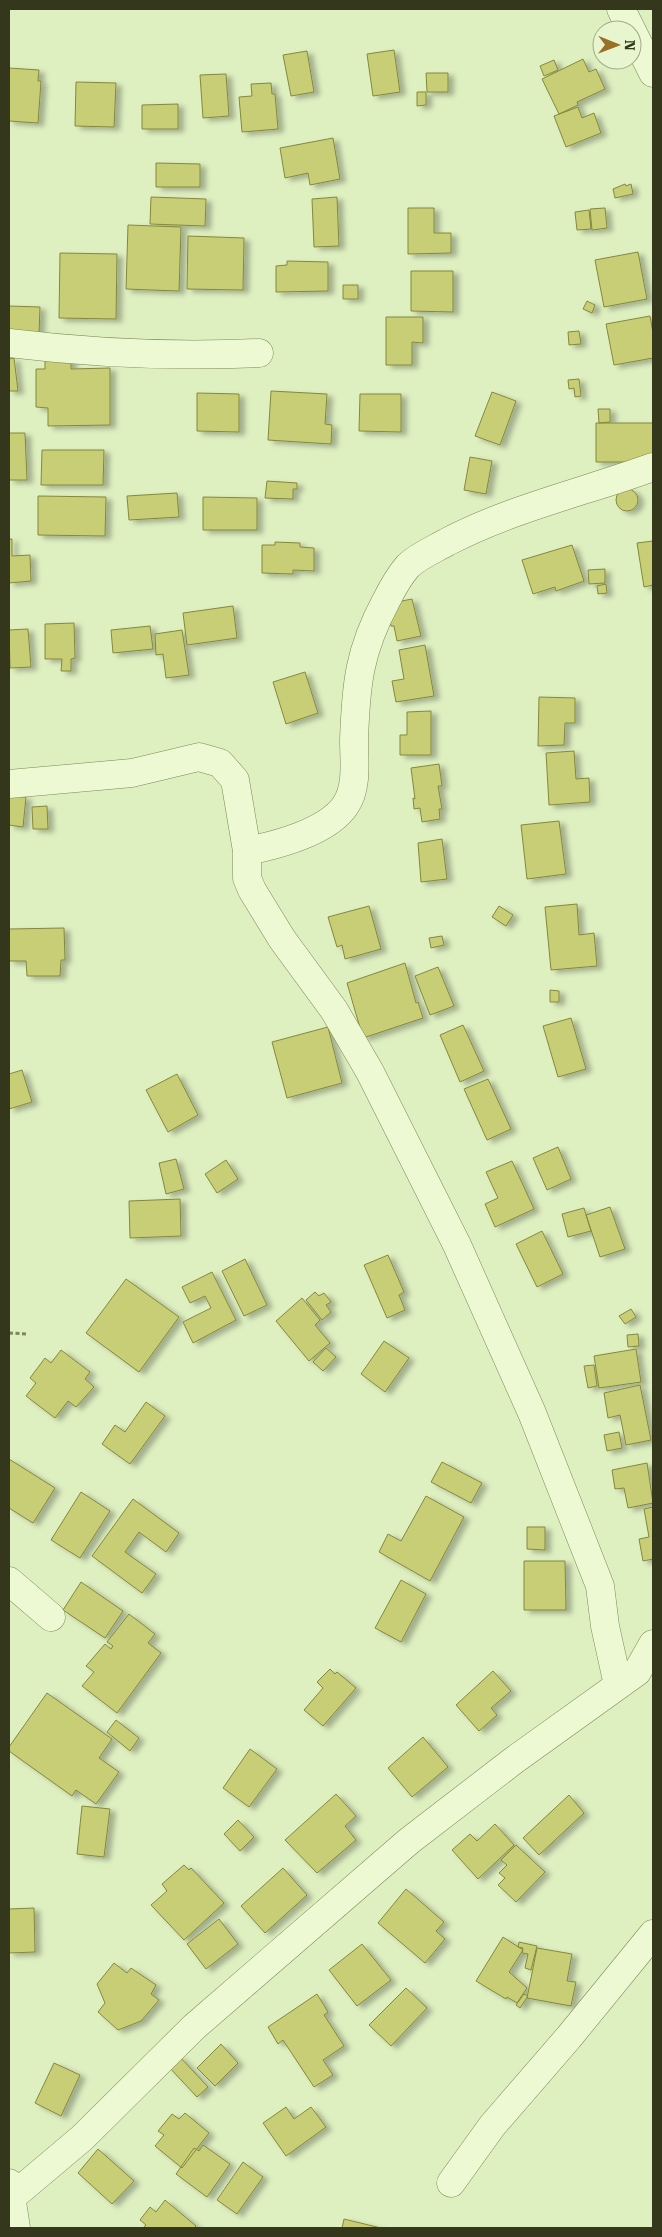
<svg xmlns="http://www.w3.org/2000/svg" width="662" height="2237" font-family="'Roboto Serif',serif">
<defs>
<filter id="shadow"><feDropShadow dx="5.5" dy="3" stdDeviation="2.5" flood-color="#0004"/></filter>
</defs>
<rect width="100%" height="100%" fill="#deefc0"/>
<!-- building -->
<path fill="#c8ce75" stroke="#84883d" filter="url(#shadow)" d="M394 50 400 92 373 96 367 54Z
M307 51 314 92 291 96 283 55Z
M583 59 589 72 596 69 605 89 577 102 578 105 559 114 542 79Z
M554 60 558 70 544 76 540 66Z
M9 68 39 70 38 81H41L38 123 9 121Z
M426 73H448V92H427Z
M226 74 229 116 203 118 200 75Z
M76 82 116 83 114 127 75 126Z
M271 83 272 94H275L278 129 242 132 239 97 252 96 251 84Z
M417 92H426V105L417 106Z
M178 104V129H142V105Z
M578 107 582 118 594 113 601 133 566 147 554 116Z
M333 138 340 179 310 185 308 173 285 178 280 148Z
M156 163 200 164V187H156Z
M625 184 626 186 631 184 633 194 615 198 613 189Z
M151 197 206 199 205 226 150 224Z
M337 197 339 246 314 247 312 199Z
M408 208H434V233H451V253L408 254Z
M605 208 607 228 592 230 590 209Z
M589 210 591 229 577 230 575 212Z
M128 225 181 227 179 291 126 289Z
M188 236 244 238 243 290 187 289Z
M638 252 647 299 604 307 595 260Z
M60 253 117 254 116 319 59 318Z
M287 261 328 262V291L276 292V266L287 265Z
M411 271H453V312L411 311Z
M343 285H358V299H343Z
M587 301 595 305 592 313 583 309Z
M9 306 40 307 39 334H9Z
M650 316 653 333V358L614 365 606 324Z
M386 317H423V343L412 342V365H386Z
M579 331 581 344 569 345 568 332Z
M45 352H71V369L110 368V425L48 426V408L36 407V369H45Z
M14 358 18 391H9V359Z
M579 379 581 396 575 397 574 388 569 389 568 380Z
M271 391 327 394 325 424 332 425 331 444 268 440Z
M492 392 516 401 500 445 475 436Z
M197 393 239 394V432L197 431Z
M360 394H401V432L359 431Z
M598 409H610V422L599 423Z
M596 423H653V462H596Z
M9 433H25L27 480H9Z
M42 450H104L103 485H41Z
M470 457 492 461 486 494 464 490Z
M267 481 297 483V489H293V499L265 498Z
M616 500a11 11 0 1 1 22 0a11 11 0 1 1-22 0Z
M177 493 179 517 129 520 127 496Z
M38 496 106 497 105 536 38 535Z
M203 497 257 498V530H203Z
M9 539H12V556L30 555 31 581 9 583Z
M653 541V585L644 587 637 543Z
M275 542 300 543V547L314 548V571L293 570V574L262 573V545H275Z
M572 545 584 581 556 591 555 587 533 594 522 560Z
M605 569V583L589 584 588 570Z
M606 584 607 593 598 594 597 586Z
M412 599 421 636 397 641 394 626H391L386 604Z
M233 606 237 638 187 645 183 613Z
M74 623 75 658 71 659V671H61L62 659H45V624Z
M150 626 153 649 113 653 111 630Z
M28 629 31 667 10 668 9 630Z
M182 630 189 675 166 678 163 654 156 655 155 634Z
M425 645 434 696 396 702 392 681 404 679 399 650Z
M305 672 318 713 286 724 273 682Z
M539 697 575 698V723H565L564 745 538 746Z
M431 711V755H400V735H407V712Z
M574 751 576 779 589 778 590 802 549 805 546 753Z
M439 764 442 786H438L442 809H439L440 819 422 822 420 808 414 809 413 798 415 799 411 768Z
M9 796 26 797 23 827 9 825Z
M47 806 48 829H33L32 807Z
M559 821 566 874 527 879 521 825Z
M442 839 447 879 421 882 418 843Z
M577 904 579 935 594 933 597 966 551 970 545 907Z
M369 906 381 949 345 959 342 945 337 947 328 917Z
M499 906 513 915 506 926 492 917Z
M64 928 65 960H61L60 976H27L26 961H9V929Z
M442 936 444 945 431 948 429 938Z
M405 963 416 1003 418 1002 423 1018 363 1038 347 983Z
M438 967 454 1006 430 1015 415 976Z
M550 990 559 991V1002H550Z
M571 1018 586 1069 558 1077 543 1026Z
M463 1025 484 1071 460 1082 440 1035Z
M328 1027 342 1083 287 1098 272 1042Z
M22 1070 32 1102 9 1109V1074Z
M177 1074 198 1115 168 1132 146 1090Z
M488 1079 511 1129 487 1140 464 1089Z
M558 1147 571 1179 547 1190 533 1158Z
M176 1159 184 1189 166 1194 159 1163Z
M226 1160 238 1179 217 1193 205 1174Z
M512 1161 534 1209 495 1227 485 1204 498 1198 486 1172Z
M180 1199 181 1236 130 1238 129 1201Z
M610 1207 625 1249 600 1257 586 1215Z
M584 1208 591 1231 568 1237 562 1214Z
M542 1231 563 1274 537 1287 516 1244Z
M388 1255 404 1292 399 1295 405 1310 387 1318 364 1265Z
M245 1259 267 1305 244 1316 222 1271Z
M212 1272 236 1320 193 1343 183 1322 211 1308 205 1296 190 1303 182 1287Z
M126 1279 179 1317 139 1372 86 1333Z
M315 1292 319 1296 324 1293 331 1302 326 1305 331 1312 322 1320 306 1300Z
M302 1298 320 1320 315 1325 330 1343 309 1361 276 1321Z
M631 1309 636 1317 625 1324 619 1316Z
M638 1334 639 1346 628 1347 627 1335Z
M384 1341 409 1358 385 1392 361 1374Z
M326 1348 336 1357 323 1371 313 1362Z
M636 1349 641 1382 599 1388 594 1356Z
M61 1350 90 1372 85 1379 94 1387 76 1407 68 1401 55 1418 26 1396 36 1383 30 1378 45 1358 51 1363Z
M594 1365 597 1386 588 1388 584 1366Z
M640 1385 651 1440 626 1445 620 1415 608 1418 604 1393Z
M146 1402 165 1416 130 1464 102 1444 115 1425 125 1432Z
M619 1432 622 1448 607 1451 604 1435Z
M9 1459 55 1488 33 1523 9 1508Z
M442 1462 482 1483 471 1503 431 1482Z
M647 1463 653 1503 628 1508 624 1488 615 1489 612 1470Z
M81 1492 110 1511 80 1558 51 1540Z
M426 1496 464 1517 430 1581 379 1552 388 1534 401 1541Z
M133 1499 179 1533 166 1552 139 1532 125 1552 156 1574 142 1593 92 1556Z
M653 1507V1559L643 1561 639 1539 649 1537 644 1509Z
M527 1527H545V1550L527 1549Z
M524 1561H565L566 1610H524Z
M401 1580 426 1594 401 1642 375 1628Z
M81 1582 123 1611 105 1638 63 1610Z
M129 1614 155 1634 148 1643 161 1653 117 1713 82 1686 94 1672 86 1666 105 1644 111 1649 113 1646 107 1642Z
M330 1669 335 1674 337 1672 356 1688 323 1726 304 1710 323 1688 317 1682Z
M493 1671 511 1691 491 1708 497 1715 479 1731 456 1705Z
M47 1693 112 1739 99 1758 119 1772 96 1804 76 1790 72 1796 9 1751V1747Z
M116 1720 139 1738 130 1751 107 1732Z
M423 1737 448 1767 412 1797 388 1768Z
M250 1749 277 1769 249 1807 223 1788Z
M336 1794 356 1816 345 1826 356 1840 317 1873 285 1840Z
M569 1795 584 1813 539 1855 523 1838Z
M82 1806 110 1809 104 1857 77 1854Z
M238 1820 254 1837 240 1851 224 1834Z
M495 1824 514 1845 478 1879 452 1850 470 1834 477 1841Z
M516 1845 545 1872 516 1902 498 1885 505 1878 499 1873 507 1865 501 1860Z
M184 1865 189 1870 191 1868 224 1903 184 1940 151 1905 167 1891 162 1884Z
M283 1868 307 1895 265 1933 241 1906Z
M406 1889 444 1922 436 1931 445 1939 425 1963 378 1923Z
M34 1908 35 1952 9 1953V1909Z
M219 1919 238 1944 206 1969 187 1944Z
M503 1937 523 1950 509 1972 527 1988 517 2003 507 1997 506 1999 476 1981Z
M519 1942 537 1946 531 1970 525 1968 528 1954 522 1953 523 1948 518 1947Z
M362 1944 391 1980 357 2006 329 1970Z
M537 1948 572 1954 567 1981 576 1982 571 2006 527 1998Z
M114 1963 127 1973 131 1968 156 1985 151 1994 159 2000 141 2021 118 2030 98 2012 105 2003 97 1984Z
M406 1988 427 2008 391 2046 369 2025Z
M317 1994 328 2012 324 2015 344 2046 323 2060 333 2075 314 2087 283 2040 278 2044 268 2027Z
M524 1994 528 1996 520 2008 516 2005Z
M221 2044 238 2063 215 2086 197 2068Z
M179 2056 208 2087 197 2097 168 2066Z
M54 2063 80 2075 61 2116 35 2103Z
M286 2107 294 2119 311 2107 326 2127 286 2156 263 2123Z
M185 2113 209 2133 182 2168 155 2146 164 2135 158 2131 172 2114 179 2119Z
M203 2145 230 2164 207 2197 176 2174 194 2148 199 2151Z
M98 2149 134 2181 112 2204 78 2173Z
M243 2162 263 2177 237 2214 217 2200Z
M165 2200 196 2226 194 2228H143L146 2225 140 2220 150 2207 156 2212Z
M344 2219 381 2228H342Z"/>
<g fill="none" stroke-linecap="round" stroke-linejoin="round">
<!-- minor casing -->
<g stroke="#7f8858" stroke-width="29">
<path id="minor" d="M621 9 653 73
M9 343C92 353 175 357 259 353
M9 784 132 773 199 757 220 763 235 780 247 851V878L252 890 282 939 334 1010 370 1072 457 1245 532 1413 600 1586 605 1626 618 1685
M247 851C277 845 327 832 345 806 358 788 354 760 354 740 356 684 359 651 386 601 392 589 399 576 408 566 418 556 435 549 447 542 512 508 584 492 653 467
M9 1581 51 1617
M9 2183 16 2228
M451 2183 492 2126 569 2037 653 1934
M12 2197 82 2138 194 2027 409 1841 513 1761 637 1672 653 1644"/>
</g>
<!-- path -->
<path stroke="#7f8858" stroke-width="3" stroke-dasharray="4 2.5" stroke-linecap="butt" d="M9 1333 28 1334"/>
<!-- minor -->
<use href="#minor" stroke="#ecf9d3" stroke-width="28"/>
</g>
<!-- border -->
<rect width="662" height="2237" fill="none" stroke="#34371c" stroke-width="20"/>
<!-- north arrow -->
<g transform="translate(617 45) rotate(91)"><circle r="24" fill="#e8f6d0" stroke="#a0aa88"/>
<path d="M0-4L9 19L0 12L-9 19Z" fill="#997026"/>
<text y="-8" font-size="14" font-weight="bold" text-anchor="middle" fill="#34371c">N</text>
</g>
</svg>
